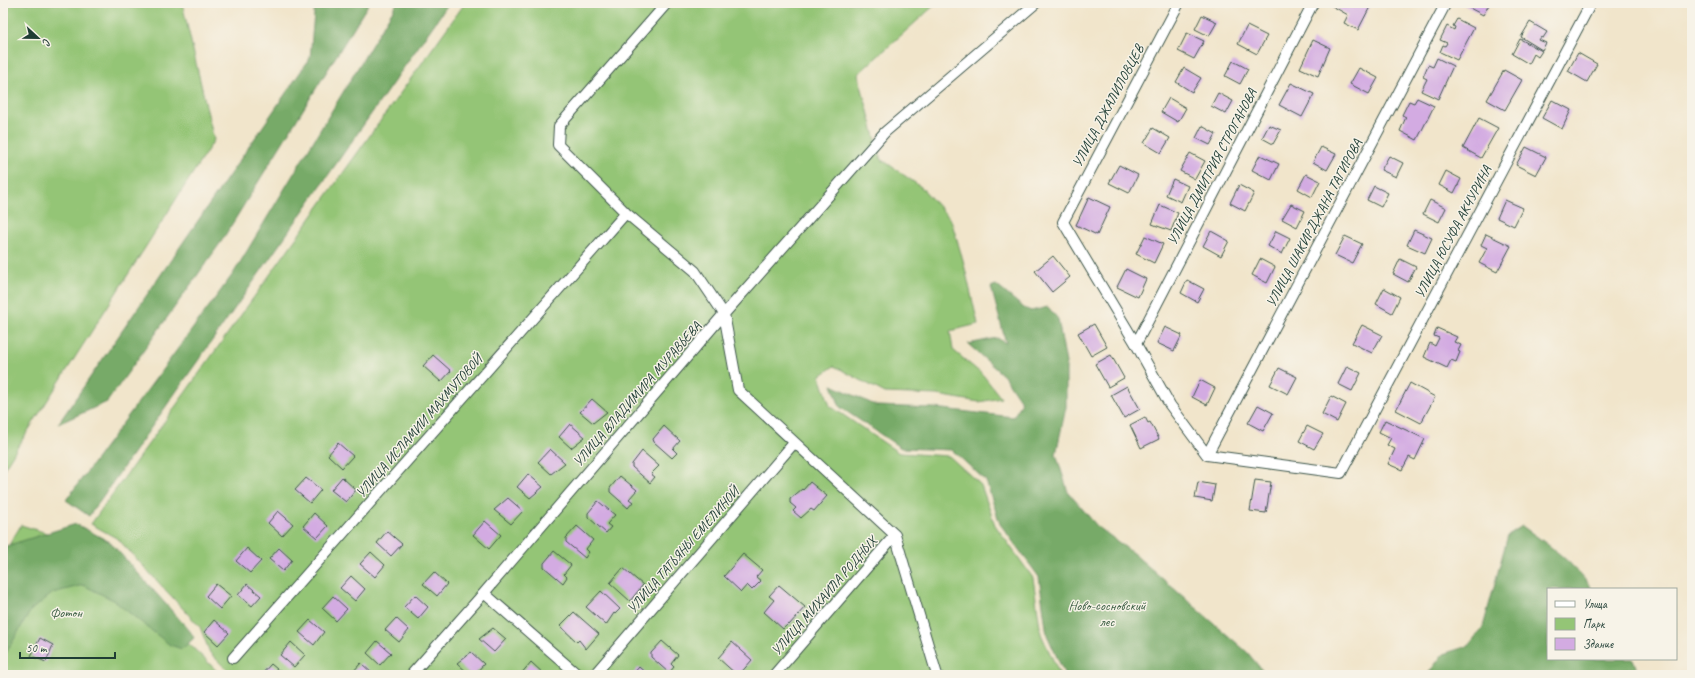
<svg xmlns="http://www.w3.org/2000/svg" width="1695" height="678" font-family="Caveat,sans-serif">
<rect width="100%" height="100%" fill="#f7f3e8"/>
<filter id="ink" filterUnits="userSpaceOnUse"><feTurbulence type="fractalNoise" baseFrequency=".025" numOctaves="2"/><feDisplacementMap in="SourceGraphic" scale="8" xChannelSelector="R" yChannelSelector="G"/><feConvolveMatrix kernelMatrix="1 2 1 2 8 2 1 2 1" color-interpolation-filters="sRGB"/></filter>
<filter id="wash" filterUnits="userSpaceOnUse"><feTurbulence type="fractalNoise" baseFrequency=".012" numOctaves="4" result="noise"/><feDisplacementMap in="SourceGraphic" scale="16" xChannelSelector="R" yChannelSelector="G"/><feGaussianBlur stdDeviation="0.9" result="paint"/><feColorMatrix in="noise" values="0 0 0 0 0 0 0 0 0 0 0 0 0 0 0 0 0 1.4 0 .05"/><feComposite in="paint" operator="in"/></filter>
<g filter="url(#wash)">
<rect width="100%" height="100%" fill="#f1e5cb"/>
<!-- green -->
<path fill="#94c576" stroke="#5a8155" d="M3 3H182L214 140 3 470Z
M465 3H937L858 74 881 159 921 187 951 220 963 260 978 324 950 331 953 350 983 375 1001 398 979 402 937 395 885 393 834 366 820 376 830 406 899 453 949 456 981 485 995 525 1033 578 1041 634 1060 675H232L210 653 200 627 118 539 91 524Z
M21 525 88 546 221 675H3V555Z"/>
<!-- forest -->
<path fill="#77aa67" stroke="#4b744e" d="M315 3H369L221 242 107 402 58 424 310 58Z
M397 3H449L89 516 66 500 233 274Z
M996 285 1024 308 1031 311 1048 307 1058 319 1066 363V407L1056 454 1068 492 1097 526 1134 554 1247 652 1266 675H1065L1047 635 1039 577 1000 524 986 481 952 450 901 448 840 407 832 385 877 406 934 408 1013 417 1022 403 1004 376 968 344 997 338 1006 343 991 287Z
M76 524 110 542 190 631 194 638 182 649 170 645 113 600 83 585 53 593 31 610 3 658V547Z
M1522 526C1550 546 1571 560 1592 589H1548V659H1633L1639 675H1427L1443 654 1468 646 1483 627 1508 535Z"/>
<g id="blocks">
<!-- building -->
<path fill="#d3abe2" d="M1327 3H1372L1358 30 1344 23 1348 15Z
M1465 3H1490L1483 15 1464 5Z
M1202 15 1217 22 1209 36 1195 29Z
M1457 19 1474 28 1457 60 1440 52 1443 45 1445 46 1447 43 1440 40 1447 26 1454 30 1455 27 1453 26Z
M1530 22 1547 32 1543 38 1541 37 1539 40 1546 43 1542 50 1521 37Z
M1247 26 1267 36 1257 54 1238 44Z
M1187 33 1204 41 1194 59 1178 51Z
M1520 39 1542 51 1538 57 1534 54 1529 64 1512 54Z
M1313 40 1330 48 1318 76 1300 68Z
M1578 53 1597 64 1587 82 1568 71Z
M1437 58 1453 66 1438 99 1421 91 1427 79 1423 77 1428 65 1433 67Z
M1233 61 1248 69 1240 84 1225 76Z
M1184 68 1201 78 1192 92 1176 82Z
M1359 68 1378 78 1369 94 1350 84Z
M1504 70 1522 80 1505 110 1487 100Z
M1291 83 1314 94 1302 117 1279 105Z
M1218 93 1233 101 1226 114 1211 106Z
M1169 98 1186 108 1178 122 1161 112Z
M1417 98 1434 106 1417 140 1400 131 1406 117 1402 115 1409 101 1414 103Z
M1552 100 1571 110 1562 129 1542 118Z
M1479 118 1498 128 1481 158 1463 148Z
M1269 125 1281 130 1273 144 1262 138Z
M1202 126 1216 134 1210 145 1196 138Z
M1153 128 1170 138 1161 153 1144 143Z
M1321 147 1336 154 1327 170 1313 162Z
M1526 147 1546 157 1536 175 1516 165Z
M1190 153 1205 161 1195 179 1180 171Z
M1260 155 1279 164 1271 180 1252 170Z
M1389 156 1403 163 1396 177 1381 170Z
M1119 165 1138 175 1129 193 1109 183Z
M1446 171 1461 179 1454 193 1439 185Z
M1306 174 1320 181 1312 197 1298 189Z
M1173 179 1188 186 1181 202 1166 195Z
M1239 185 1254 193 1245 211 1230 203Z
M1374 186 1388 193 1381 207 1367 200Z
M1089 197 1110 207 1097 235 1076 225Z
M1430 200 1446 208 1439 222 1423 214Z
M1505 200 1523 208 1514 226 1497 218Z
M1291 204 1305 211 1297 227 1282 219Z
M1160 205 1178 213 1171 231 1152 224Z
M1414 230 1432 238 1425 253 1407 245Z
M1211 231 1229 241 1221 256 1203 246Z
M1276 231 1290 238 1282 254 1268 246Z
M1486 234 1511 246 1497 272 1479 263 1487 248 1481 245Z
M1145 236 1163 244 1154 263 1136 254Z
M1345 236 1362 244 1352 263 1335 255Z
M1053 256 1070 277 1052 292 1035 271Z
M1260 259 1275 267 1267 283 1252 275Z
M1400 259 1416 267 1408 282 1393 274Z
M1126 269 1146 279 1138 297 1117 287Z
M1187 280 1204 289 1197 302 1181 293Z
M1384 288 1400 297 1392 313 1376 304Z
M1094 324 1107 347 1091 356 1078 333Z
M1362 325 1382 335 1372 353 1352 343Z
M1165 327 1182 335 1174 351 1157 343Z
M1437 328 1457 337 1454 342 1461 345 1458 351 1460 352 1456 362 1451 360 1447 368 1424 357 1430 343 1435 346 1439 338 1434 336Z
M433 355 451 371 441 382 423 366Z
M1111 355 1124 378 1108 387 1095 364Z
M1347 366 1361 373 1352 391 1338 384Z
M1279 368 1297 377 1288 394 1270 385Z
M1200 380 1215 388 1207 405 1192 397Z
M1410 383 1435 397 1421 423 1396 410Z
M1127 386 1140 409 1124 418 1111 395Z
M1331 396 1346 404 1337 422 1322 414Z
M592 399 607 412 593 423 580 412Z
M1258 405 1273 413 1263 431 1248 423Z
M1145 417 1148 423 1150 422 1159 439 1141 448 1130 425Z
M1385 420 1425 439 1415 460 1409 457 1402 470 1388 464 1395 449 1387 445 1391 438 1379 432Z
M570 424 585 437 571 448 559 437Z
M664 426 680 441 673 449 677 453 672 458 654 442 653 439Z
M1307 426 1323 434 1314 449 1299 441Z
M338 443 353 456 342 468 328 455Z
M550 449 565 463 551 474 538 462Z
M642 451 659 466 651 474 655 477 650 483 632 467V464Z
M528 474 543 487 530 498 517 487Z
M620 476 637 490 629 499 633 502 628 508 610 492V488Z
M342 477 356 490 346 502 331 490Z
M306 478 321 490 310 503 295 490Z
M1255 480 1271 482 1266 513 1250 511Z
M810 482 827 496 814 511 811 509 801 518 793 511 796 508 790 503V499L802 489 803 490Z
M1198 482 1215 485 1212 501 1195 498Z
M508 498 523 511 511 524 494 510Z
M598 501 615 515 607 524 611 527 606 533 588 517V513Z
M278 511 293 524 282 536 268 523Z
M314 513 328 526 317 538 303 526Z
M485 521 501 535 489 549 473 535Z
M577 526 593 540 586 549 589 552 585 558 566 542V538Z
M387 531 402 544 391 556 377 543Z
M247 548 261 561 250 573 236 561Z
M279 548 292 560 283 571 269 559Z
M554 551 571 565 564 574 567 577 563 583 544 567V563Z
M371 552 385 565 375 577 360 564Z
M743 554 762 570 756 577 761 581 752 590 747 585 741 592 724 576Z
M623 568 643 585 630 601 610 583Z
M434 572 447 584 437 596 423 584Z
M351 576 365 589 355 601 340 588Z
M216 584 231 596 220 609 206 596Z
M247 584 261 596 252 606 238 595Z
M779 585 805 607 789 625 788 624 783 629 764 612 774 600 769 596Z
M601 591 620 609 615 614 614 613 606 625 586 607Z
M415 595 428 607 418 619 404 607Z
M333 596 347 609 336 621 322 608Z
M574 612 599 634 586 649 579 640 577 642 560 626Z
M396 618 409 630 399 642 385 630Z
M214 620 229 633 218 645 204 632Z
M310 620 324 632 314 645 299 632Z
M493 628 506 639 494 652 479 639Z
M40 638 53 645 46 662 31 656Z
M377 641 391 653 380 665 367 653Z
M662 641 678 655 671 664 674 667 669 673 651 657V653Z
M291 642 305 655 294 667 280 655Z
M732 642 752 660 739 675H737L718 658Z
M471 652 484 664 474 675H470L457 663Z
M531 662 545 675H520Z
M361 663 374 675H350Z
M271 664 284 675H261Z
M639 667 648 675H632Z"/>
</g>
</g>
<g filter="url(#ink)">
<use href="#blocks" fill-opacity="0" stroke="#3e564b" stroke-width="1"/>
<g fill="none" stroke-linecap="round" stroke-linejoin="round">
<!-- minor casing -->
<g stroke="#3e564b" stroke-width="12">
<path id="minor" d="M667 3 559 126 558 145 626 213 695 271 724 314 738 390 895 535
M1179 3 1063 222 1136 344 1170 405 1207 455 1341 473 1591 3
M1136 344 1313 3
M1207 455 1446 3
M895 535 937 675
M484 593 578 675
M233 658 626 213
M411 675 484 593 724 314 885 132 1036 3
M594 675 794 443
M774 675 895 535"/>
</g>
<!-- minor -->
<use href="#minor" stroke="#fff" stroke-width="10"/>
</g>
</g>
<g text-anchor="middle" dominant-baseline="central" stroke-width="3" stroke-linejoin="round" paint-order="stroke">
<!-- street labels -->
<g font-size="14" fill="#1f3d34" stroke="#f7f3e8">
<text transform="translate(1108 106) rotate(-62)">УЛИЦА ДЖАЛИЛОВЦЕВ</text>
<text transform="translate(1212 167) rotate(-62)">УЛИЦА ДМИТРИЯ СТРОГАНОВА</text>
<text transform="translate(1314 223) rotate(-62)">УЛИЦА ШАКИРДЖАНА ТАГИРОВА</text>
<text transform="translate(1453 232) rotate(-62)">УЛИЦА ЮСУФА АКЧУРИНА</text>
<text transform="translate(637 394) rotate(-49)">УЛИЦА ВЛАДИМИРА МУРАВЬЕВА</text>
<text transform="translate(419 426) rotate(-49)">УЛИЦА ИСЛАМИИ МАХМУТОВОЙ</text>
<text transform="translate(683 550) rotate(-49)">УЛИЦА ТАТЬЯНЫ ЕМЕЛИНОЙ</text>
<text transform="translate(824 596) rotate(-49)">УЛИЦА МИХАИЛА РОДНЫХ</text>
</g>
<!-- park labels -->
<g font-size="14" fill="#3c5f44" stroke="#f7f3e8">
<text x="1107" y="605">Ново-сосновский<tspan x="1107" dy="16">лес</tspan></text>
<text x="66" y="612">Фотон</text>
</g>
</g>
<!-- margin -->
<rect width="1695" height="678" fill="none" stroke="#f7f3e8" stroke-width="16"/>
<!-- legend -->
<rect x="1547" y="588" width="130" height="72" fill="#f7f3e8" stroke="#a1aaa0"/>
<rect x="1555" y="601" width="20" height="6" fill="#ffffff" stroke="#a1aaa0"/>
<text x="1583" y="608" font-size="12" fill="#1f3d34">Улица</text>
<rect x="1555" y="618" width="20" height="12" fill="#94c576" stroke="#a1aaa0"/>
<text x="1583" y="628" font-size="12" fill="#1f3d34">Парк</text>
<rect x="1555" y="638" width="20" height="12" fill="#d3abe2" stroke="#a1aaa0"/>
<text x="1583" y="648" font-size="12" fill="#1f3d34">Здание</text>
<!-- north arrow -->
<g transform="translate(38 38) rotate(112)" stroke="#f7f3e8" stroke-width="3" paint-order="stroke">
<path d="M0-3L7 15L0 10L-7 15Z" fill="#1f3d34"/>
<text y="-6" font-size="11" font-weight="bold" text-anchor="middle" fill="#1f3d34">С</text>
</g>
<!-- scale -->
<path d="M20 652v6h95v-6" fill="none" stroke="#1f3d34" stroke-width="2"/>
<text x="26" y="652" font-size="12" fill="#1f3d34" stroke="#f7f3e8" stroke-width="3" paint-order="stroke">50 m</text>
</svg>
